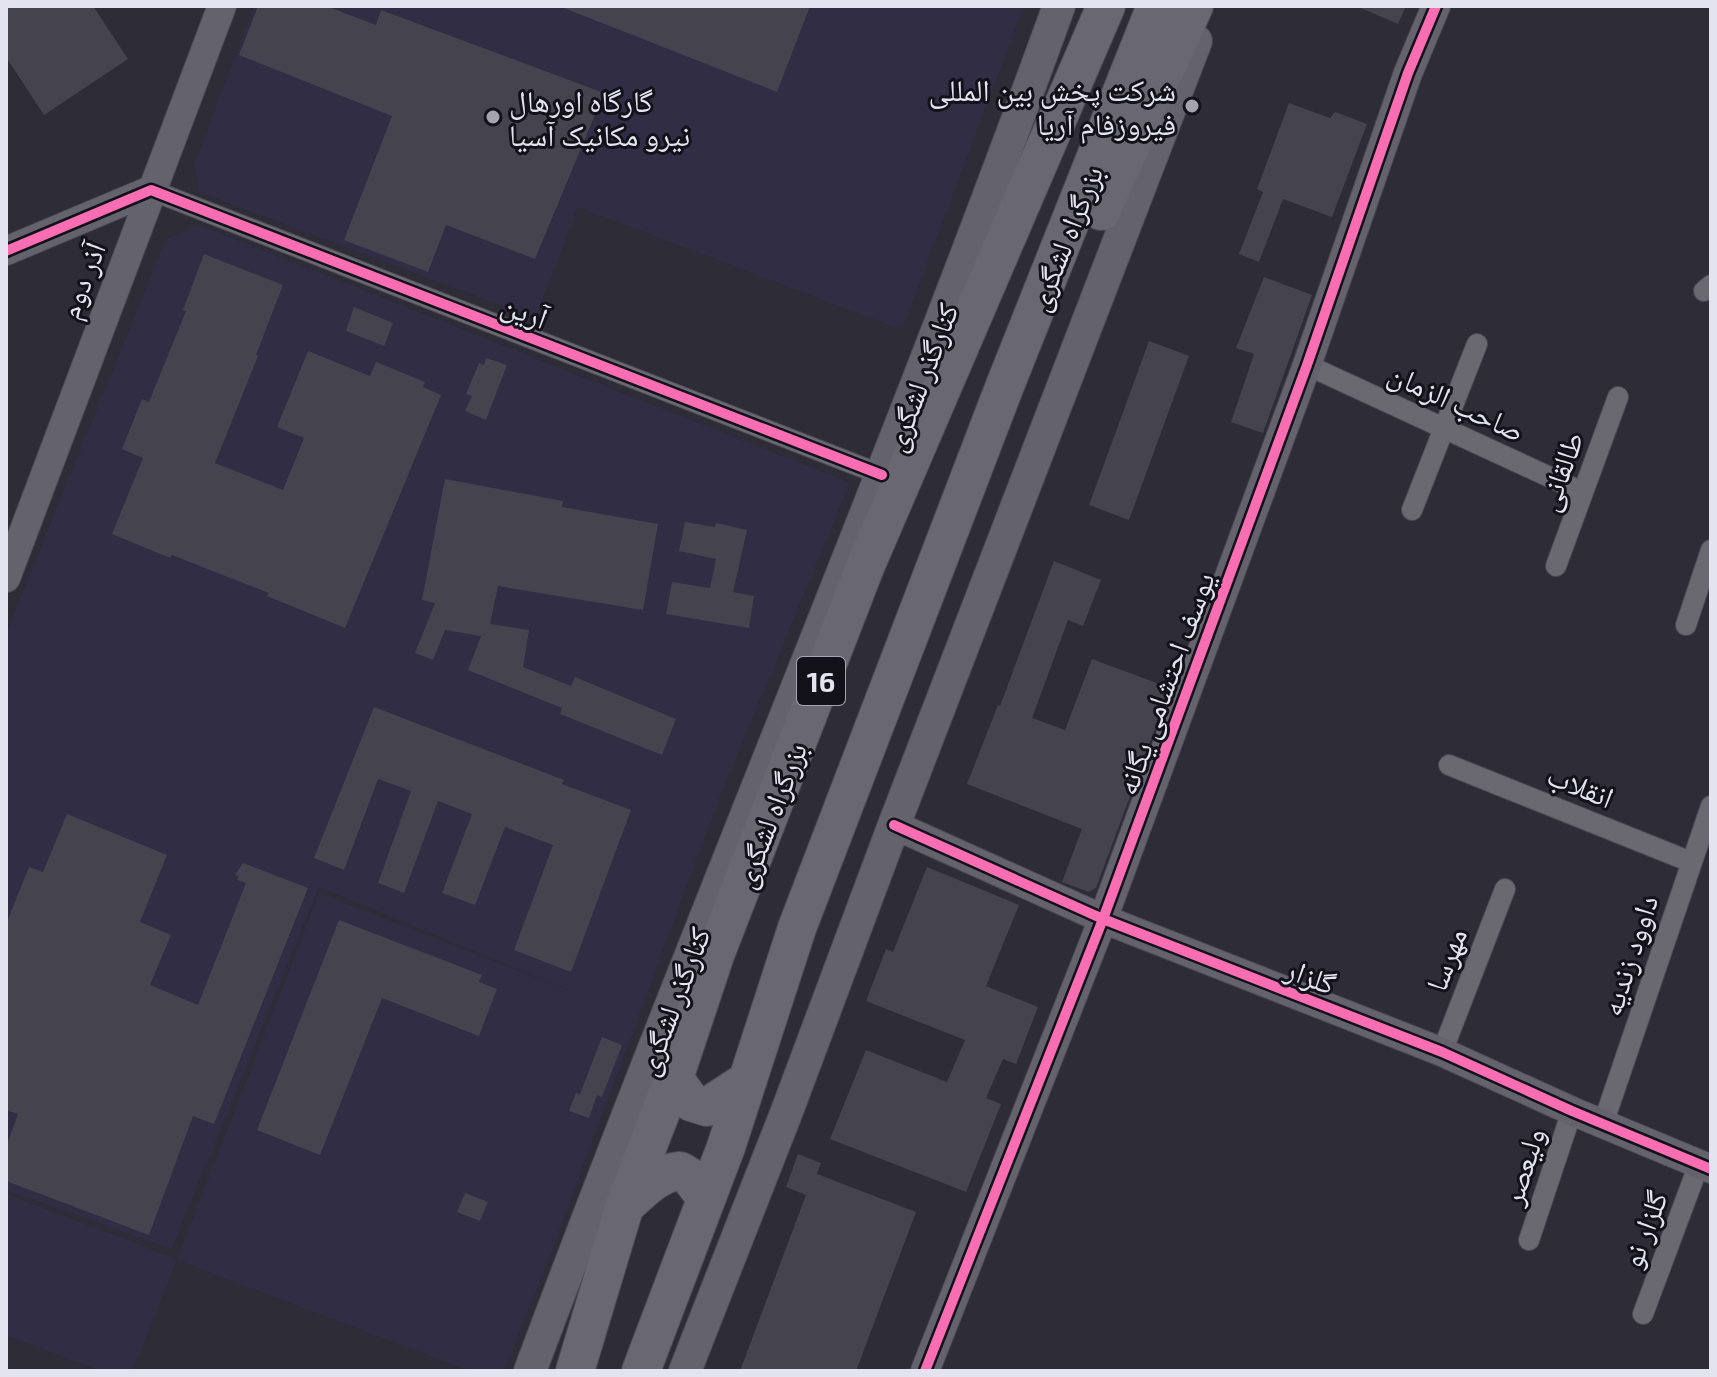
<svg xmlns="http://www.w3.org/2000/svg" width="1717" height="1377" font-family="'Exo 2','Noto Naskh Arabic',sans-serif">
<rect width="100%" height="100%" fill="#2e2c37"/>
<!-- built -->
<path fill="#302d44" d="M254 6H1024L902 330 578 207 535 318 199 192 194 165Z
M199 225 850 483 719 799 549 1258 504 1371H470L177 1260 132 1371H100L6 1335V1194L177 1259 319 893 573 992 319 887 172 1249 6 1190V633L166 239Z"/>
<!-- building -->
<path fill="#45444e" d="M6 6H93L128 59 44 115 6 57Z
M258 6H326L376 25 381 10 604 93 535 259 446 225 428 272 344 240 392 116 239 55Z
M559 6H810L777 92Z
M1356 6H1406L1398 24Z
M1289 103 1330 118 1335 112 1367 124 1332 217 1283 199 1259 262 1239 254 1263 192 1257 189Z
M204 254 283 285 256 355 258 356 215 463 283 490 304 438 277 427 308 351 370 376 376 362 425 382 423 387 441 395 345 628 267 596 269 593 172 555 170 558 112 534 143 458 122 449 142 399 149 402 186 311 183 310Z
M1264 277 1312 295 1263 433 1231 422 1254 354 1236 348Z
M354 307 393 323 384 346 346 331Z
M1149 341 1189 356 1129 520 1089 505Z
M486 358 507 365 486 420 465 411 472 396 466 394 479 363 484 365Z
M445 479 563 501 562 507 658 524 643 610 498 586 490 624 529 630 523 667 571 686 575 677 676 719 662 755 560 714 562 708 468 670 481 636 445 630 433 660 415 653 435 603 422 600Z
M685 522 715 527 716 523 747 530 733 592 754 596 749 628 666 614 672 582 710 588 716 559 679 551Z
M1054 561 1101 580 1083 626 1068 620 1032 718 1065 730 1092 659 1170 688 1096 888 1089 892 1062 882 1082 829 967 784 998 705 1000 706Z
M374 707 564 780 562 784 631 810 571 972 514 950 553 845 505 827 475 905 442 893 472 814 438 801 404 893 378 883 411 791 378 779 344 870 314 858Z
M67 814 167 855 140 922 171 935 150 985 198 1005 246 883 237 880 239 876 235 875 243 863 308 888 214 1124 193 1116 149 1235 6 1181V1147L18 1114 6 1110V924L29 867 43 872Z
M927 867 1019 905 986 986 1038 1007 1016 1064 1003 1059 986 1098 1001 1104 966 1192 830 1139 866 1050 947 1082 965 1040 866 1001 886 949 893 952Z
M339 920 482 975 479 982 497 989 479 1036 382 998 320 1155 257 1130Z
M602 1037 622 1045 602 1097 597 1095 589 1118 569 1111 576 1093 580 1094Z
M798 1154 821 1163 817 1174 916 1212 856 1371H740L806 1195 786 1187Z
M465 1193 488 1202 480 1221 457 1212Z"/>
<g fill="none" stroke-linecap="round" stroke-linejoin="round">
<!-- street casing -->
<g stroke="#4c4a54" stroke-width="22">
<path id="street" d="M151 190 882 475
M1704 291 1711 285
M1307 365 1582 492
M1412 510 1477 344
M1556 566 1618 397
M1686 625 1711 550
M1449 765 1691 862
M1442 1052 1505 889
M1603 1124 1711 806
M1529 1240 1572 1111
M1643 1314 1699 1164"/>
</g>
<!-- secondary casing -->
<g stroke="#4c4a54" stroke-width="30">
<path id="secondary" d="M6 251 151 190
M6 578 222 6
M894 825 1103 919 1442 1052 1572 1111 1711 1169
M925 1371 1103 919 1307 365 1408 73 1436 6"/>
</g>
<!-- primary casing -->
<g stroke="#4c4a54" stroke-width="34">
<path id="primary" d="M530 1371C701 914 893 465 1059 6
M685 1371 787 1111 894 825 1196 41"/>
</g>
<!-- highway casing -->
<g stroke="#4c4a54" stroke-width="40">
<path id="highway" d="M1101 211 1194 6
M674 1078 691 1102 707 1107 748 1080
M627 1204C644 1189 658 1173 680 1171L690 1177 705 1197
M575 1371 625 1205 674 1078 715 955 865 567 1106 6
M641 1371 726 1147 797 928 1004 388 1156 6"/>
</g>
<!-- street -->
<use href="#street" stroke="#6a6972" stroke-width="20"/>
<!-- secondary -->
<use href="#secondary" stroke="#64636d" stroke-width="28"/>
<!-- primary -->
<use href="#primary" stroke="#63626d" stroke-width="32"/>
<!-- highway -->
<use href="#highway" stroke="#696872" stroke-width="38"/>
<!-- cycleway casing -->
<g stroke="#13121b" stroke-width="15">
<path id="cycleway" d="M6 251 151 190 882 475
M894 825 1103 919 1442 1052 1572 1111 1711 1169
M925 1371 1103 919 1307 365 1408 73 1436 6"/>
</g>
<!-- cycleway -->
<use href="#cycleway" stroke="#f96db3" stroke-width="10"/>
</g>
<!-- markers -->
<g fill="#a4a3af" stroke="#13121b" stroke-width="3">
<circle cx="1192" cy="106" r="8"/>
<circle cx="493" cy="117" r="8"/>
</g>
<g text-anchor="middle" dominant-baseline="central" stroke-width="6" stroke-linejoin="round" paint-order="stroke">
<!-- shield labels -->
<rect fill="#13121b" stroke="#a5a4b0" stroke-width="2" x="797" y="657" width="48" height="48" rx="6"/>
<g font-size="28" font-weight="bold" fill="#e4e3f0">
<text x="821" y="681">16</text>
</g>
<!-- poi labels -->
<g font-size="30" fill="#e4e3f0" stroke="#13121b" text-anchor="end">
<text x="1176" y="89">شرکت پخش بین المللی<tspan x="1176" dy="34">فیروزفام آریا</tspan></text>
<text x="509" y="100" text-anchor="start">گارگاه اورهال<tspan x="509" dy="34">نیرو مکانیک آسیا</tspan></text>
</g>
<!-- street labels -->
<g font-size="30" fill="#e4e3f0" stroke="#13121b">
<text transform="translate(1064 238) rotate(-68)">بزرگراه لشگری</text>
<text transform="translate(81 280) rotate(-69)">آذر دوم</text>
<text transform="translate(525 310) rotate(21)">آرین</text>
<text transform="translate(920 377) rotate(-69)">کنارگذر لشگری</text>
<text transform="translate(1457 401) rotate(25)">صاحب الزمان</text>
<text transform="translate(1559 471) rotate(-70)">طالقانی</text>
<text transform="translate(1164 683) rotate(-70)">یوسف احتشامی یگانه</text>
<text transform="translate(1581 785) rotate(22)">انقلاب</text>
<text transform="translate(769 815) rotate(-69)">بزرگراه لشگری</text>
<text transform="translate(1628 955) rotate(-72)">داوود زندیه</text>
<text transform="translate(1445 959) rotate(-69)">مهرسا</text>
<text transform="translate(1311 975) rotate(21)">گلزار</text>
<text transform="translate(672 1001) rotate(-69)">کنارگذر لشگری</text>
<text transform="translate(1522 1166) rotate(-72)">ولیعصر</text>
<text transform="translate(1643 1229) rotate(-69)">گلزار نو</text>
</g>
</g>
<!-- border -->
<rect width="1717" height="1377" fill="none" stroke="#e4e3f0" stroke-width="16"/>
</svg>
